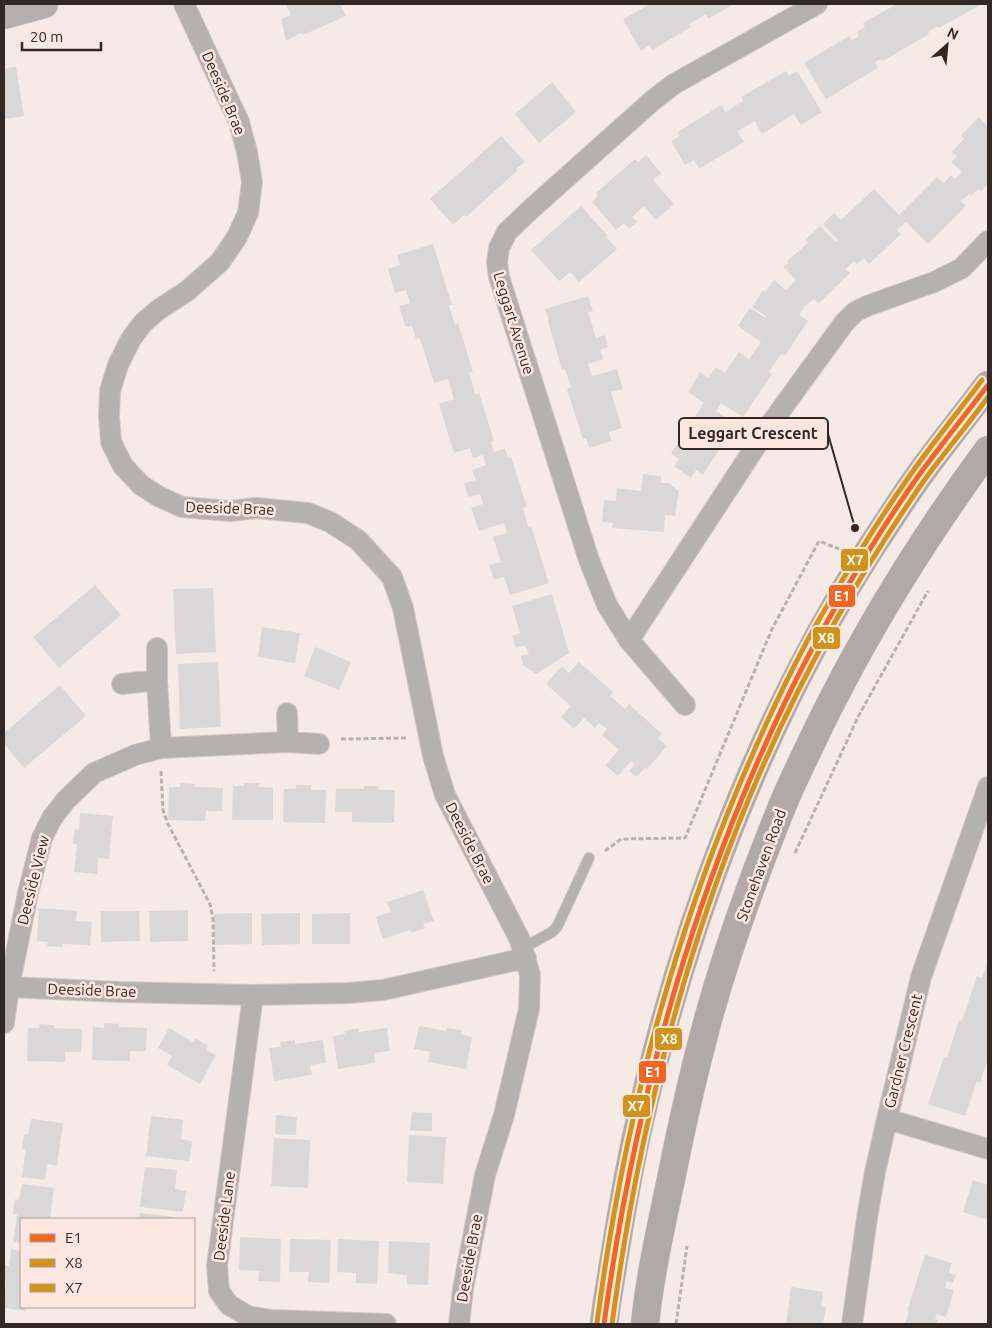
<svg xmlns="http://www.w3.org/2000/svg" width="992" height="1328" font-family="Ubuntu,sans-serif">
<rect width="100%" height="100%" fill="#f6eae6"/>
<!-- building -->
<path fill="#dad7d9" d="M286 4H340L346 16 303 35 301 33 286 41 281 19 291 15Z
M650 4H734L708 19 706 14 698 19 689 24 691 27 652 50 650 45 641 51 623 19Z
M897 4H982L939 28 938 26 928 32 929 34 883 61 881 59 875 62 878 68 826 99 804 63 849 36 851 41 859 36 857 32 865 27 863 23Z
M16 67 24 116 4 119V69Z
M786 71 789 76 797 71 822 112 801 125 794 114 762 134 755 121 737 131 744 142 699 169 694 160 685 165 671 141 680 136 678 132 721 105 725 112 743 101 741 97Z
M552 82 576 112 539 143 515 114Z
M979 117 988 127V184L981 191 978 189 971 196 969 194 961 201 966 206 928 244 906 222 897 230 901 234 869 264 864 258 857 264 854 261 846 269 850 273 819 303 814 299 805 306 799 315 808 321 785 356 781 354 769 372 772 374 743 417 721 403 716 411 736 424 703 475 696 470 691 478 674 466 679 459 671 453 704 403 688 392 700 372 708 378 716 367 725 373 739 352 749 359 761 342 738 326 750 308 766 318V316L752 307 763 290 765 292 774 280 786 290 796 280 783 267 789 263 787 261 808 243 805 240 820 226 836 242 838 240 823 224 834 213 841 220 874 189 899 215 937 177 944 183 951 175 955 179 962 172 951 162 957 156 952 152 964 139 961 135Z
M501 136 525 162 516 169 517 171 466 217 464 215 453 225 430 199Z
M646 155 661 173 653 180 674 204 656 220 644 206 632 217 637 222 629 229 624 223 616 230 592 202 598 196 596 193 635 159 638 162Z
M581 206 608 236 606 237 617 249 579 282 570 272 559 281 531 250Z
M433 244 452 305H449L455 325 458 323 473 372 469 373 472 383 475 394 479 393 494 441 491 442 494 452 505 449 508 458 511 457 527 507 523 508 528 527 531 526 549 583 510 595 504 577 494 580 489 565 501 562 493 537 507 533 504 523 479 531 471 508 483 504 480 494 468 497 464 483 476 480 472 470 486 465 483 455 473 458 470 448 454 453 439 404 454 399 448 379 434 383 420 338 416 339 412 326 406 327 399 306 410 303 406 290 395 293 388 269 400 265 397 255Z
M588 296 593 311 588 312 596 338 605 335 608 347 600 350 603 359 588 364 592 376 617 369 623 389 611 392 622 428 609 432 612 441 589 448 586 438 583 439 567 389 571 387 565 369 562 370 548 321H549L545 309Z
M643 474 661 476V483H668L679 491 675 516 665 515 664 532 612 528 613 523 602 522 604 500 616 501 617 488 641 491Z
M95 585 121 615 59 668 33 637Z
M213 588 216 652 176 654 173 589Z
M552 594 569 653 536 674 523 665 521 656 529 654 525 645 516 648 512 636 520 633 512 606Z
M262 627 300 633 295 663 258 657Z
M315 647 351 662 339 690 304 676Z
M218 662 221 727 180 729 178 664Z
M579 662 613 692 610 696 625 709 629 704 662 734 658 738 667 746 647 769 645 768 636 777 629 771 635 764 631 761 618 776 605 765 619 750 602 735 607 729 599 723 595 728 584 718 574 729 561 717 571 706 546 684 562 666 569 673Z
M60 685 86 716 24 768 4 744V733Z
M180 783 195 784V787L223 788 222 811H206L205 821 168 820 169 787H180Z
M244 783H259V787L273 788V820H232L233 786H244Z
M296 785H311V790H326L325 823 283 822 284 789H296Z
M364 786H379L378 790H395L394 823 352 822V812H335L336 789H364Z
M80 813 113 816 109 859 98 858 97 874 74 872 77 844H73L75 829 79 830Z
M423 890 434 921 423 924 425 928 411 933 410 930 383 939 376 917 391 912 387 902Z
M39 908 77 911 76 921 92 922 90 945 63 944 62 947 47 946 48 942 37 941Z
M188 910V941L150 942 149 911Z
M101 911H139L140 941 101 942Z
M252 913V944L214 945V914Z
M300 913V944L262 945 261 914Z
M350 913V944H312V914Z
M988 962V1059L980 1083 977 1081 965 1116 928 1104 944 1057 947 1058 959 1020 962 1021 977 976 982 978Z
M104 1023 119 1024V1027L147 1028 146 1051H130V1061L92 1060 93 1027 104 1028Z
M40 1024 54 1025V1028L82 1029 81 1052H65V1062L27 1061 28 1028H39Z
M419 1026 446 1031 447 1028 461 1030V1034L472 1037 466 1069 428 1062 430 1052 414 1049Z
M169 1028 193 1042 195 1038 208 1046 206 1050 216 1055 200 1084 167 1065 172 1056 158 1048Z
M358 1028 359 1032 387 1028 390 1051 374 1053 375 1063 338 1069 333 1036 345 1034 344 1031Z
M295 1040V1044L323 1040 326 1063 310 1065 312 1075 274 1081 269 1048 281 1047 280 1042Z
M412 1112 432 1113V1131H410Z
M276 1115 297 1117 296 1135 275 1134Z
M151 1116 183 1120 181 1139 192 1141 189 1161 146 1156Z
M31 1119 63 1123 57 1166 47 1164 45 1180 22 1177 26 1149H22L24 1134 28 1135Z
M409 1135 446 1137 443 1184 407 1182Z
M274 1138 310 1140 308 1188 271 1186Z
M145 1167 177 1170 175 1189 186 1191 183 1212 140 1207Z
M973 1180 988 1185V1220L963 1212Z
M22 1184 54 1188 50 1219H21V1243L13 1242 17 1214H13L15 1199 19 1200Z
M140 1213 173 1217V1219H139Z
M240 1237 281 1239 280 1282 258 1281 259 1271 239 1270Z
M290 1239 331 1240 329 1283 308 1282 309 1272H289Z
M338 1239 379 1241 377 1284 356 1283V1273L337 1272Z
M389 1241 430 1243 428 1285 407 1284V1275L388 1273Z
M11 1249 21 1251V1307H26L25 1311 4 1308 6 1280H4V1271L5 1265 9 1266Z
M925 1255 952 1263 949 1272 956 1275 953 1283 947 1281 945 1288 954 1290 946 1317 937 1314 935 1319 938 1320 936 1324H905L909 1311H907Z
M791 1287 823 1292 821 1306 826 1307 823 1324H786Z"/>
<g fill="none" stroke-linecap="round" stroke-linejoin="round">
<!-- service casing -->
<g stroke="#d1c8c5" stroke-width="12">
<path id="service" d="M523 948 552 932 557 927 589 858"/>
</g>
<!-- minor casing -->
<g stroke="#d1c8c5" stroke-width="22">
<path id="minor" d="M184 4 239 122 247 152 252 182 248 213 237 237 220 262 187 291 158 310 143 323 131 339 118 365 110 391 109 416 111 442 123 466 141 485 158 496 182 507 230 511 257 508 308 513 330 522 358 540 392 577 403 608 433 756 445 795 520 940 530 975 529 1009 504 1115 485 1175 463 1289 459 1324
M629 640 767 429 844 323 855 312 867 306 934 282 962 268 988 241
M157 648V680L161 748
M122 684 157 680
M685 705 629 640 607 605 589 560 499 277 497 262 499 248 507 232 530 210 652 101 674 84 817 4
M287 713 288 742
M9 987 119 992 253 995 348 993 383 990 526 958
M253 995 217 1266 219 1291 229 1305 248 1316 271 1320 386 1324
M4 1023 9 987 28 893 42 838 52 818 66 800 94 773 135 755 161 748 288 742 319 744
M887 1119 988 1149
M852 1324 867 1218 875 1172 887 1119 921 977 988 787"/>
</g>
<!-- secondary casing -->
<g stroke="#d1c8c5" stroke-width="29">
<path id="secondary" d="M4 15 44 4"/>
</g>
<!-- primary casing -->
<g stroke="#d1c8c5" stroke-width="29">
<path id="primary" d="M604 1324 607 1302C616 1248 624 1192 636 1138 681 932 757 727 870 549 886 525 901 501 918 477 940 446 965 416 988 385
M645 1324C650 1275 661 1227 671 1179 682 1124 694 1070 709 1016 729 944 755 873 783 804 792 782 803 761 813 739 862 637 921 541 988 450"/>
</g>
<!-- path -->
<path stroke="#b7b1af" stroke-width="3" stroke-dasharray="5 2.5" stroke-linecap="butt" d="M341 739 407 738
M161 771 163 810 168 824 210 904 213 919 214 971
M605 851 621 839 685 838 772 629 819 541 839 549
M795 853 859 715 928 591
M676 1324 687 1246"/>
<!-- service -->
<use href="#service" stroke="#b6b0af" stroke-width="10"/>
<!-- minor -->
<use href="#minor" stroke="#b6b0af" stroke-width="20"/>
<!-- secondary -->
<use href="#secondary" stroke="#b6afae" stroke-width="28"/>
<!-- primary -->
<use href="#primary" stroke="#b0a9a6" stroke-width="28"/>
<!-- bus-1 casing -->
<g stroke="#fce7e0" stroke-width="9">
<path id="bus-1" d="M604 1324C629 1143 673 965 743 796 769 734 797 673 831 615 858 567 887 520 919 475 941 445 965 415 988 385"/>
</g>
<!-- bus-2 casing -->
<g stroke="#fce7e0" stroke-width="9">
<path id="bus-2" d="M612 1324C645 1080 714 835 836 620 863 573 892 527 923 482 944 453 967 426 988 397"/>
</g>
<!-- bus-3 casing -->
<g stroke="#fce7e0" stroke-width="9">
<path id="bus-3" d="M597 1323C621 1141 665 963 736 793 762 731 790 669 824 611 852 563 881 516 913 471 935 440 959 411 982 380"/>
</g>
<!-- bus-1 -->
<use href="#bus-1" stroke="#f26522" stroke-width="5"/>
<!-- bus-2 -->
<use href="#bus-2" stroke="#d2931c" stroke-width="5"/>
<!-- bus-3 -->
<use href="#bus-3" stroke="#d2931c" stroke-width="5"/>
</g>
<g text-anchor="middle" dominant-baseline="central" stroke-width="5" stroke-linejoin="round" paint-order="stroke">
<!-- street labels -->
<g font-size="15" fill="#322926" stroke="#fce7e0">
<text transform="translate(224 93) rotate(67)">Deeside Brae</text>
<text transform="translate(514 323) rotate(73)">Leggart Avenue</text>
<text transform="translate(230 508) rotate(2)">Deeside Brae</text>
<text transform="translate(470 843) rotate(63)">Deeside Brae</text>
<text transform="translate(761 865) rotate(-70)">Stonehaven Road</text>
<text transform="translate(33 880) rotate(-76)">Deeside View</text>
<text transform="translate(92 990) rotate(2)">Deeside Brae</text>
<text transform="translate(903 1051) rotate(-76)">Gardner Crescent</text>
<text transform="translate(224 1216) rotate(-83)">Deeside Lane</text>
<text transform="translate(469 1258) rotate(-80)">Deeside Brae</text>
</g>
</g>
<!-- callouts -->
<path fill="none" stroke="#322926" stroke-width="2" d="M855 528L828 434"/>
<circle fill="#322926" stroke="#fce7e0" stroke-width="2" cx="855" cy="528" r="5"/>
<rect fill="#fce7e0" stroke="#322926" stroke-width="2" x="679" y="418" width="149" height="31" rx="5"/>
<g font-size="16" text-anchor="middle" font-weight="bold" fill="#322926">
<text x="753" y="439">Leggart Crescent</text>
</g>
<g stroke="#fce7e0" stroke-width="2">
<rect x="840" y="548" width="29" height="24" rx="5" fill="#d2931c"/>
<rect x="828" y="584" width="28" height="24" rx="5" fill="#f26522"/>
<rect x="812" y="626" width="29" height="24" rx="5" fill="#d2931c"/>
<rect x="654" y="1027" width="29" height="24" rx="5" fill="#d2931c"/>
<rect x="638" y="1060" width="29" height="24" rx="5" fill="#f26522"/>
<rect x="622" y="1094" width="29" height="24" rx="5" fill="#d2931c"/>
</g>
<g font-size="14" text-anchor="middle" font-weight="bold" fill="#fff">
<text x="855" y="565">X7</text>
<text x="842" y="601">E1</text>
<text x="826" y="643">X8</text>
<text x="669" y="1044">X8</text>
<text x="653" y="1077">E1</text>
<text x="636" y="1111">X7</text>
</g>
<!-- border -->
<rect width="992" height="1328" fill="none" stroke="#322926" stroke-width="10"/>
<!-- legend -->
<rect x="20" y="1218" width="175" height="90" fill="#fce7e0" stroke="#ab9b96"/>
<rect x="30" y="1234" width="25" height="8" fill="#f26522" stroke="#ab9b96"/>
<text x="65" y="1243" font-size="15" fill="#322926">E1</text>
<rect x="30" y="1259" width="25" height="8" fill="#d2931c" stroke="#ab9b96"/>
<text x="65" y="1268" font-size="15" fill="#322926">X8</text>
<rect x="30" y="1284" width="25" height="8" fill="#d2931c" stroke="#ab9b96"/>
<text x="65" y="1293" font-size="15" fill="#322926">X7</text>
<!-- north arrow -->
<g transform="translate(947 45) rotate(27)" stroke="#fce7e0" stroke-width="4" paint-order="stroke">
<path d="M0-4L9 19L0 12L-9 19Z" fill="#322926"/>
<text y="-8" font-size="14" font-weight="bold" text-anchor="middle" fill="#322926">N</text>
</g>
<!-- scale -->
<path d="M22 42v8h79v-8" fill="none" stroke="#322926" stroke-width="2.5"/>
<text x="30" y="42" font-size="15" fill="#322926" stroke="#fce7e0" stroke-width="4" paint-order="stroke">20 m</text>
</svg>
